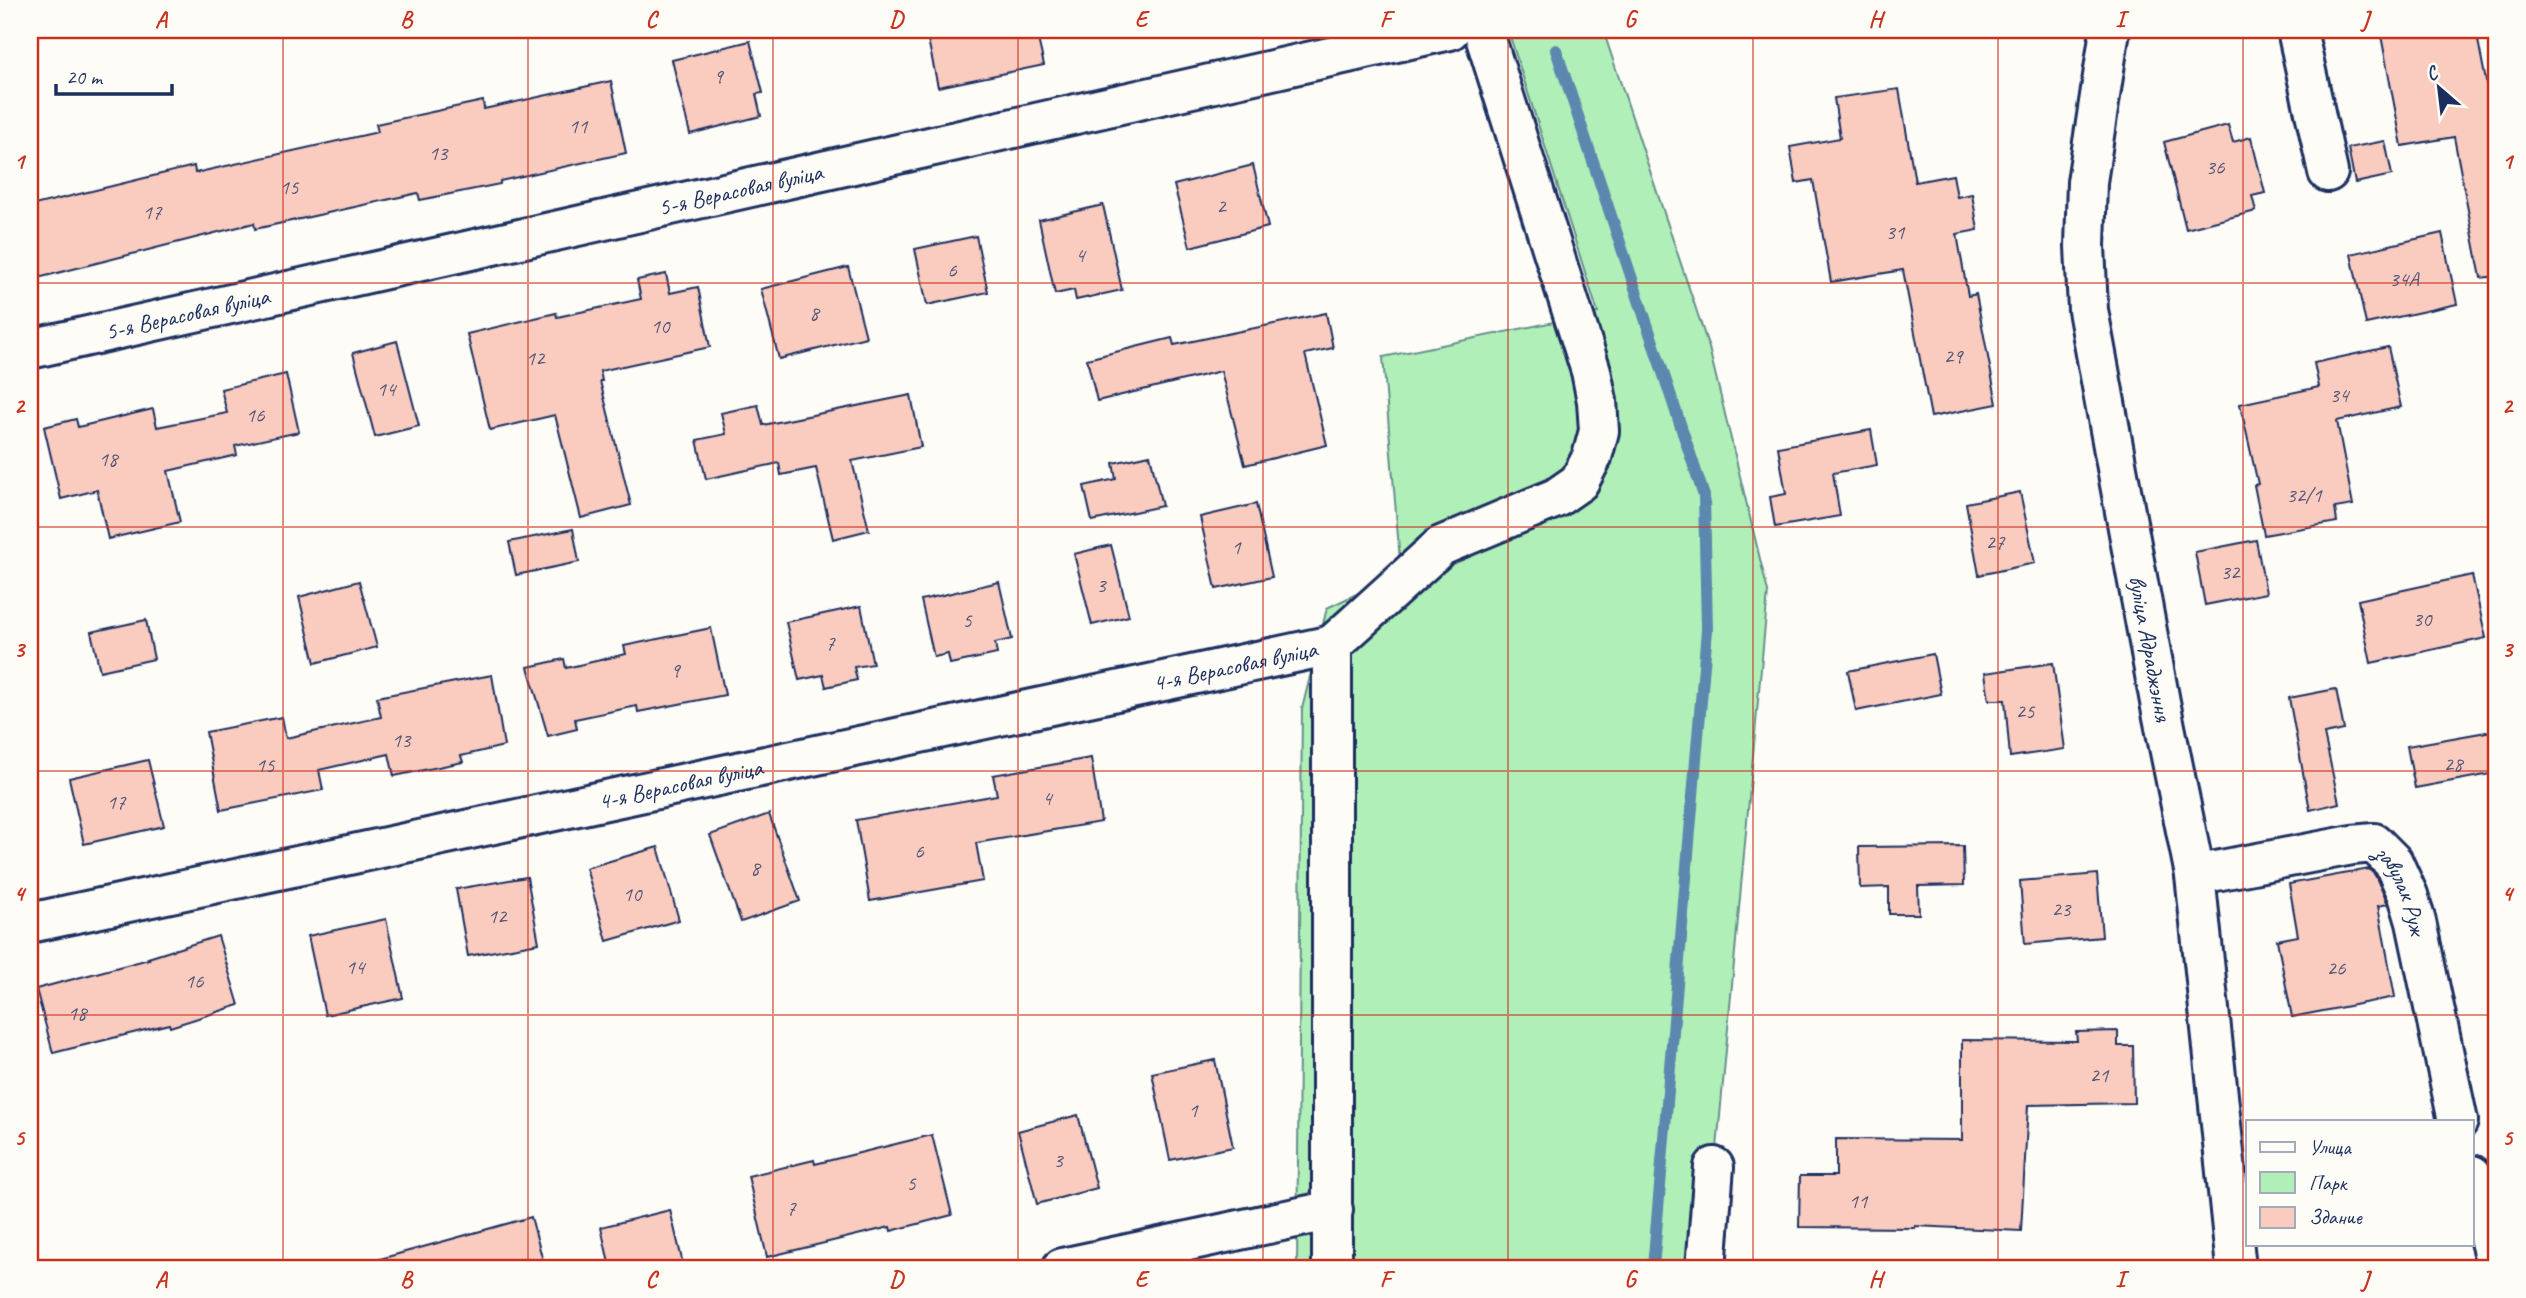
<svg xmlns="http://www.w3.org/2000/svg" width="2526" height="1298" font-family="Caveat,sans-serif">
<rect width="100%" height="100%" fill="#fdfcf7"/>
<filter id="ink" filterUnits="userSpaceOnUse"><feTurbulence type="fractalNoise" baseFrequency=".0143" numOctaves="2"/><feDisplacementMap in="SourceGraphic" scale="14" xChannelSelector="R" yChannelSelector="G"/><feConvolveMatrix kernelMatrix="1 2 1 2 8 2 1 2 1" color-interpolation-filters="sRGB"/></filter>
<g filter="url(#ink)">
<!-- green -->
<path fill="#b0f0b8" stroke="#66908b" stroke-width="2" d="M1508 30H1603L1709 348 1768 592 1706 1268H1297L1302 709 1327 608 1401 573 1383 357 1598 313Z"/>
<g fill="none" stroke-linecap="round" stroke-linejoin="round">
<!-- stream -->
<path stroke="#5b88af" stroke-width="12" d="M1556 50 1704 496 1707 630 1653 1268"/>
</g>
<!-- building -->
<path fill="#facbbf" stroke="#1b2f5e" stroke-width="2" d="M926 30H1036L1044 65 938 87Z
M2380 30H2476L2496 133V276L2481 278 2454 137 2402 146Z
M750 41 763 93 756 94 761 116 690 134 672 60Z
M611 81 626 153 500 181V184L420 200 418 193 255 229 254 223 30 280V206L194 166 195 173 378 132 376 124 483 101 484 109Z
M1899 89 1915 182 1953 175 1957 197 1972 194 1978 230 1957 234 1968 296 1976 294 1997 404 1931 417 1903 270 1831 282 1813 180 1796 183 1790 147 1840 138 1834 98Z
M2228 125 2233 142 2251 137 2265 193 2252 196 2256 211 2186 229 2164 142Z
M2385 141 2392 175 2355 183 2348 148Z
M1253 165 1268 227 1190 247 1174 185Z
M1103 205 1122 290 1076 300 1074 290 1055 294 1039 220Z
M2442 233 2457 304 2366 324 2351 254Z
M976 236 988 292 927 305 915 249Z
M848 267 866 337 779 359 761 289Z
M666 274 670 293 698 287 710 347 600 371 602 381H600L631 505 581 518 555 415 490 430 467 334 556 313 557 317 641 299 637 280Z
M1326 313 1333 348 1305 354 1327 445 1245 465 1221 371 1097 401 1087 359 1172 338 1174 345Z
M397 341 419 426 375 437 353 353Z
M2388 347 2401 407 2337 421 2353 505 2335 508 2337 522 2264 535 2254 485 2258 484 2240 404 2319 387 2314 363Z
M286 374 299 432 235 446 237 455 168 471 180 522 108 539 97 490 61 499 44 427 76 419 78 427 153 409 157 427 227 413 221 389Z
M911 395 921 447 852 461 869 530 833 539 816 468 781 475 779 463 706 479 697 440 726 434 721 413 758 405 763 425Z
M1871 430 1877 465 1833 473 1840 516 1775 527 1770 497 1786 494 1778 447Z
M1150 455 1162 506 1092 521 1084 486 1116 479 1113 463Z
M2020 492 2035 563 1979 575 1966 503Z
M1256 504 1272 577 1216 589 1200 517Z
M573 529 579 562 516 575 509 542Z
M2256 540 2266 593 2205 605 2195 552Z
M1111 545 1129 616 1092 625 1074 554Z
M2472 575 2486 638 2371 663 2358 600Z
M359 581 377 647 315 663 299 597Z
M999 582 1012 639 995 643 997 654 950 664 948 654 934 657 921 600Z
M861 606 873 664 854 667 857 680 826 687 823 675 799 680 786 622Z
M146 620 154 659 100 671 91 632Z
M711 628 725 695 638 712 637 706 575 719 577 729 548 736 528 667 564 659 566 668 626 654 624 646Z
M1933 654 1941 694 1856 711 1848 671Z
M2053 663 2065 749 2010 757 2005 700H1989L1985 673Z
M492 675 504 746 461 756 463 762 394 776 389 754 319 770 323 790 221 810 206 732 282 717 286 738 381 717 377 697Z
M2336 689 2344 730 2324 734 2339 803 2310 810 2289 698Z
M2492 731 2496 756V773L2415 788 2407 746Z
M1091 758 1101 822 976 843 983 881 870 901 856 820 997 795 993 775Z
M148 760 164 826 84 844 69 778Z
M769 814 800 901 741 922 710 835Z
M1963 846 1964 885 1918 886 1919 914H1889V887L1860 888 1859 847Z
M658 847 679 920 607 941 586 868Z
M2369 869 2375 875 2388 904 2378 906 2395 997 2292 1017 2277 940 2298 936 2289 884Z
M2097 874 2102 937 2025 944 2020 881Z
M527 877 539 943 468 956 456 889Z
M386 919 403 998 325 1015 308 936Z
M218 936 239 1005 170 1027 169 1024 53 1053 36 989 149 959 148 958Z
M2118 1031V1046H2133L2134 1103 2028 1105 2021 1231 1915 1226V1228L1799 1227 1800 1176H1836V1139L1962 1140V1040L2077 1041 2076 1032Z
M1215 1060 1233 1147 1170 1160 1152 1073Z
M1078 1115 1097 1188 1037 1204 1018 1131Z
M932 1135 952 1215 891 1231 890 1227 767 1257 748 1176 814 1160 815 1164Z
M670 1210 684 1268H610L601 1227Z
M531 1217 545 1268H381L380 1259Z"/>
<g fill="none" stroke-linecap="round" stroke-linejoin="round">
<!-- minor casing -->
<g stroke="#1b2f5e" stroke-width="44">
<g id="minor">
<path id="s1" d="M2110 30 2087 182 2085 246 2088 310 2160 702 2195 875 2236 1268"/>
<path d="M2297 30 2328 172"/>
<path id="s2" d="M30 349 1450 30"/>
<path id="s3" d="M2195 875 2352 845 2374 843 2393 862 2408 895 2416 922 2458 1121"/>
<path id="s4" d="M30 923 1332 645"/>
<path d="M2472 1175 2496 1263"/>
<path d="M1062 1268 1333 1210"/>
<path d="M1332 1268V645L1441 546 1556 498 1579 482 1592 457 1599 431 1597 401 1591 371 1483 30"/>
<path d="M1706 1268 1714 1167"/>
</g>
</g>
<!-- minor -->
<use href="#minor" stroke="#fdfcf7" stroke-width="38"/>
</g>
</g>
<!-- grid -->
<path fill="none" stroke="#c8321e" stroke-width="2" stroke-opacity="0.55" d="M283 30V1268M528 30V1268M773 30V1268M1018 30V1268M1263 30V1268M1508 30V1268M1753 30V1268M1998 30V1268M2243 30V1268M30 283H2496M30 527H2496M30 771H2496M30 1015H2496"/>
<g text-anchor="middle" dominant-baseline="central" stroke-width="6" stroke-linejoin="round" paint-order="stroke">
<!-- number labels -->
<g font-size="21" fill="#535676">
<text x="718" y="76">9</text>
<text x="578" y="126">11</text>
<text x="438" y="153">13</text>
<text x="2215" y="167">36</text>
<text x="289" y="187">15</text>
<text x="1221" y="206">2</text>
<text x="152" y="212">17</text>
<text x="1895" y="232">31</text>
<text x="1080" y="255">4</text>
<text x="952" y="270">6</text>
<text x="2404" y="279">34А</text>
<text x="814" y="313">8</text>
<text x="660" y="326">10</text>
<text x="1953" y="356">29</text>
<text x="535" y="358">12</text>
<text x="386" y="389">14</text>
<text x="2339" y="395">34</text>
<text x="255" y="415">16</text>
<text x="108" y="459">18</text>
<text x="2304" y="495">32/1</text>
<text x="1995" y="542">27</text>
<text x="1236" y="547">1</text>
<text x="2230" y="572">32</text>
<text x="1101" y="585">3</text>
<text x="2422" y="619">30</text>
<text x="967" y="620">5</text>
<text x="830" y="643">7</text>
<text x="675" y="670">9</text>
<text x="2025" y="711">25</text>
<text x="401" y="740">13</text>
<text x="2453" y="764">28</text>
<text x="265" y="765">15</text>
<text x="1047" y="798">4</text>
<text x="116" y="802">17</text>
<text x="919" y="851">6</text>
<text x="755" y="868">8</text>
<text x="632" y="894">10</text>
<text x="2061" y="909">23</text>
<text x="497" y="916">12</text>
<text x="355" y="967">14</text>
<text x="2336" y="968">26</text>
<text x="194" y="981">16</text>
<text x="77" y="1013">18</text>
<text x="2099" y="1075">21</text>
<text x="1193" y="1110">1</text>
<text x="1058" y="1160">3</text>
<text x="911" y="1183">5</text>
<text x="1858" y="1201">11</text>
<text x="791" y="1208">7</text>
</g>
<!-- street labels -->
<g font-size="24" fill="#1b2f5e" stroke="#fdfcf7">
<text stroke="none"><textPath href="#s2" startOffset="728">5-я Верасовая вуліца</textPath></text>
<text stroke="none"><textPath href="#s2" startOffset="161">5-я Верасовая вуліца</textPath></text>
<text stroke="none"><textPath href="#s1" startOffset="626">вуліца Адраджэння</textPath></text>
<text stroke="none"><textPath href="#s4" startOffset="1232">4-я Верасовая вуліца</textPath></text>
<text stroke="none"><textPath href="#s4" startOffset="665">4-я Верасовая вуліца</textPath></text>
<text stroke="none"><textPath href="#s3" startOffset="238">завулак Руж</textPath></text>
</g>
</g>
<!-- margin -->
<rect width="2526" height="1298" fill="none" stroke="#fdfcf7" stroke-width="77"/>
<!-- legend -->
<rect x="2246" y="1120" width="228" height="126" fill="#fdfcf7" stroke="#a3aaba" stroke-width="2"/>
<rect x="2260" y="1142" width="35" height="10" fill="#fdfcf7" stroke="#a3aaba" stroke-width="2"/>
<text x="2309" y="1154" font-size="21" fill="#1b2f5e">Улица</text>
<rect x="2260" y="1172" width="35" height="21" fill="#b0f0b8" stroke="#a3aaba" stroke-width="2"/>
<text x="2309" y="1190" font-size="21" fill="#1b2f5e">Парк</text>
<rect x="2260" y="1207" width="35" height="21" fill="#facbbf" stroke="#a3aaba" stroke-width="2"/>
<text x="2309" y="1224" font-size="21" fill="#1b2f5e">Здание</text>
<!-- north arrow -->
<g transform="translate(2439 88) rotate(332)" stroke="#fdfcf7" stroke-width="5" paint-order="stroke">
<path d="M0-5L12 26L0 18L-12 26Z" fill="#1b2f5e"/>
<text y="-10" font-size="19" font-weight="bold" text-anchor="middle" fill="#1b2f5e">С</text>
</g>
<!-- scale -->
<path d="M56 84v10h116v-10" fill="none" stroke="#1b2f5e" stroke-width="3.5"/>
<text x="66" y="84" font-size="21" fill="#1b2f5e" stroke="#fdfcf7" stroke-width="5" paint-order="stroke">20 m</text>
<rect x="38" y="38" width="2450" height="1222" fill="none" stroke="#c8321e" stroke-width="2.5"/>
<g font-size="23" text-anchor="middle" font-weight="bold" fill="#c8321e">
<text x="161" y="27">A</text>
<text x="406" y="27">B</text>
<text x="651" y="27">C</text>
<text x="896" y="27">D</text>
<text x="1141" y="27">E</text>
<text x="1385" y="27">F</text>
<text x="1630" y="27">G</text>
<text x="1875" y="27">H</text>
<text x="2120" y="27">I</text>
<text x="2365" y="27">J</text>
<text x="19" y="169">1</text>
<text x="2507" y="169">1</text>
<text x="19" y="413">2</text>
<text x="2507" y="413">2</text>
<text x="19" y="657">3</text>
<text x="2507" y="657">3</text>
<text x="19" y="901">4</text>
<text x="2507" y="901">4</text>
<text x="19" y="1145">5</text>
<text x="2507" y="1145">5</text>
<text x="161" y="1287">A</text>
<text x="406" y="1287">B</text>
<text x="651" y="1287">C</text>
<text x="896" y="1287">D</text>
<text x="1141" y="1287">E</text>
<text x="1385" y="1287">F</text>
<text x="1630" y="1287">G</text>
<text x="1875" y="1287">H</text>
<text x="2120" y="1287">I</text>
<text x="2365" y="1287">J</text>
</g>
</svg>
